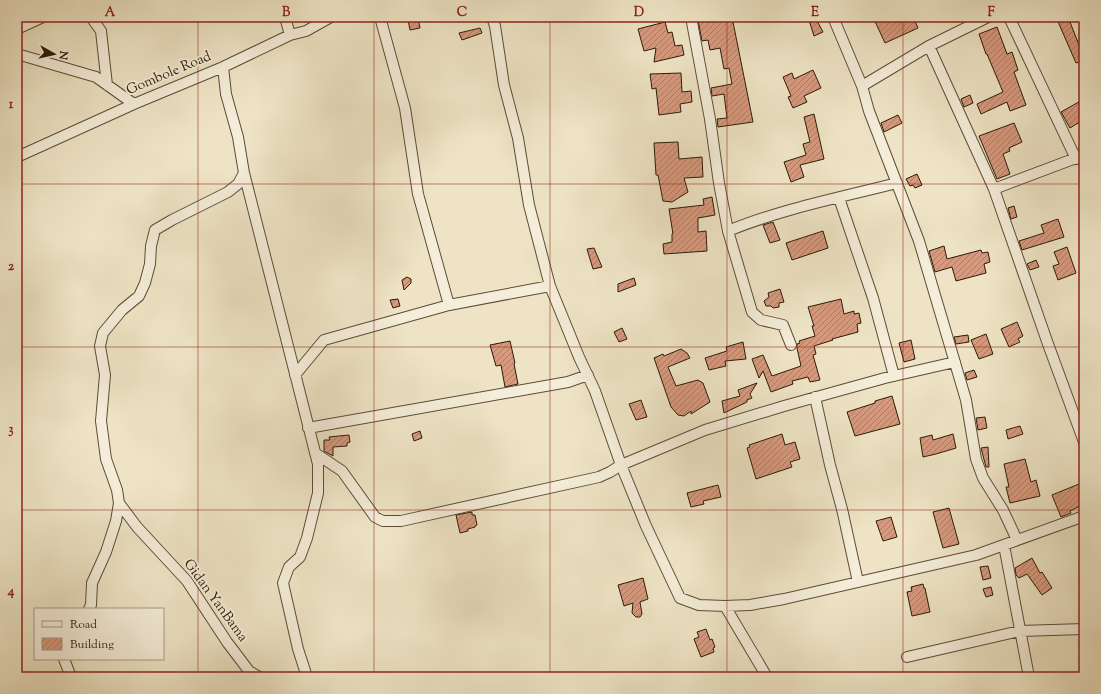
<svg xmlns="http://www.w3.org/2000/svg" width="1101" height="694" font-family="'Sorts Mill Goudy',serif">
<defs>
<pattern id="building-hatch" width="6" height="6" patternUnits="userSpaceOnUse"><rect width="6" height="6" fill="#d69a7f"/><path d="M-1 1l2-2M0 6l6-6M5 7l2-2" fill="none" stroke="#ae7d66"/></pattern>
</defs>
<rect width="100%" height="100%" fill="#eee4c5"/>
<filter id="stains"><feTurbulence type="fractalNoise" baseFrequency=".005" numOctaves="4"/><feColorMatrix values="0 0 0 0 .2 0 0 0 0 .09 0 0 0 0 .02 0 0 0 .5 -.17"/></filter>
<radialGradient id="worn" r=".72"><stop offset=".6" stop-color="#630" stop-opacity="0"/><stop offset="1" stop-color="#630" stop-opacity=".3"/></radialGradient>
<!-- building -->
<path fill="url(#building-hatch)" stroke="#2c1a06" d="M713 17H732L753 122 718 127 717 119 727 118 724 94 712 96 711 88 732 84 729 68 724 69 720 48 710 50 708 40 702 41 698 20Z
M808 17H815L823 32 814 36Z
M873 17H913L918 28 885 43Z
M1056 17H1068L1081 50H1080L1084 60 1076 63Z
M418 18 420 28 410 30 408 20Z
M665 22 668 33 672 32 675 46 682 45 684 55 654 62 656 48 644 51 638 29Z
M997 27 1007 54 1012 52 1018 70 1014 72 1026 105 1010 111 1007 102 981 114 977 104 1003 92 987 54H986L979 34Z
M480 28 482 33 462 40 459 33Z
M813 70 821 88 804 96 807 102 793 108 788 97 791 96 783 77 792 73 794 79Z
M681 73 682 92 691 91 692 102 680 104 681 112 659 115 656 88 652 89 650 74Z
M970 95 973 103 964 107 961 99Z
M1084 99V130L1078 123 1070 128 1061 112Z
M814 114 824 159 800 165 804 177 791 182 784 162 806 155 803 144 810 142 804 117Z
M898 115 902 123 884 132 881 123Z
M1014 123 1022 142 1009 148 1010 151 1003 154 1010 174 997 179 979 136Z
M678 142 679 159 702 157 703 177 684 178 688 192 672 202 663 201 658 175H656L654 143Z
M917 174 922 185 915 188 913 185 910 186 906 179Z
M712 197 715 215 698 218V232L706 231 707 251 664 254 663 244 672 242V234H673L669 209 704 205 703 199Z
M1014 206 1017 217 1011 219 1008 208Z
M1058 219 1064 237 1022 250 1019 241 1044 233 1041 225Z
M773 222 780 240 770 243 763 225Z
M823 231 828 248 792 260 786 243Z
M944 246 947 259 981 250 982 253 988 252 990 262 984 264 986 273 956 281 952 267 935 272 929 251Z
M1067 247 1076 273 1058 280 1053 266 1059 264 1054 252Z
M594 248 602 267 593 269 587 249Z
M1036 260 1039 267 1030 270 1027 264Z
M407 277 411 279V283L404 290 402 280Z
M634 278 636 285 618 292V284Z
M780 289 784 302 779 303V307L773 308 771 306H766L764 301 769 297 768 293Z
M398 299 400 306 393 308 390 300Z
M841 299 844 314 854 311V314L859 313 861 323 857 324 858 332 832 339 833 340 814 346 816 354 813 355 820 380 810 382 808 377 792 381 793 384 771 392 763 371 759 378 752 359 763 355 772 376 801 366 797 348V344L800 343 799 341 815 336 812 326H814L808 307Z
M1017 322 1023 336 1018 339 1020 342 1009 347 1001 329Z
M622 328 627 339 619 342 614 332Z
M986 334 993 354 979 359 971 340Z
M968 335 969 342 956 344 954 337Z
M911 340 915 359 904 362 899 343Z
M510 341 515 363 514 364 518 384 505 387 501 365 496 366 490 345Z
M743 342 746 359 725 361 726 366 709 370 705 358 727 351 726 347Z
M681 349 687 353 690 358 668 367 676 386 698 380 703 383 710 402 691 414V411L684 416 678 415 671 407 654 358 663 354 664 356Z
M974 370 977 377 967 380 965 373Z
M757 383 750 394 752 398 747 400V402L724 413 722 401 740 396 738 390Z
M892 396 900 424 855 436 847 412 875 403V401Z
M641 400 647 417 636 420 629 404Z
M985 417 987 428 978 430 976 418Z
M1020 426 1023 434 1008 439 1006 430Z
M420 431 422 438 414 441 412 434Z
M782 434 785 445 795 442 800 459 790 462 792 467 756 479 747 448 750 447 749 445Z
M953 434 956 448 936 454 923 457 920 438 932 435 933 440Z
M349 435 350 442 347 443V446L333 447V456L324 451V440H330L329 437Z
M988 447 989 467H986L981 448Z
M1025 459 1031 482 1036 480 1040 496 1010 503 1006 487H1009L1004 464Z
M1079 484 1084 495V504L1070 511 1071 513 1061 517 1052 495Z
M718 485 721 497 703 501 704 504 691 507 687 493Z
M949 508 959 544 943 548 933 512Z
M472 512V515H475L477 525 475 526V527L468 529V531L460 533 456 515Z
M891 517 897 537 883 541 876 521Z
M1032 558 1040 573 1042 572 1052 588 1042 595 1027 574 1019 578 1016 575 1015 568Z
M988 566 991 578 983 580 980 567Z
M643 578 648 599 640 602 642 614 640 617H636L632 613 633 603 624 606 618 585Z
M923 584 924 588H925L930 612 912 616 907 592 912 591 911 587Z
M991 587 993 595 986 597 983 589Z
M706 629 710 640 712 639 715 647 713 648 714 652 701 657 694 639 699 637 697 632Z"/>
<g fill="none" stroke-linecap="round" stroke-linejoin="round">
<!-- minor casing -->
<g stroke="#5c4c36" stroke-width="12">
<path id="minor" d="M91 17 101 31 107 85
M285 17 290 35
M380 17 405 108 418 194 449 305
M492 17 495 26 504 85 518 138 529 205 550 286 579 357 595 391 621 465 646 526 680 598 699 605 725 606 750 605 784 599 976 555 1084 516
M691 17 710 119 719 183 728 231 752 312 761 320 783 325 791 345
M833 17 862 86 869 111 919 241 966 400 976 459 983 478 1003 510 1017 540
M1009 17 1076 159
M17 29 43 17
M929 46 994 189 1048 344 1084 442
M17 54 96 77 134 104
M223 67 226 94 238 137 244 173 318 464V493L307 538 300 557 289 567 283 583 298 649 307 677
M862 86 929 46 988 17
M17 157 134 104 223 67 290 35 306 31 331 17
M994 189 1084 155
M839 198 873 298 894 376
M728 231C781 209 842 197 897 183
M295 375 324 340 449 305 550 286
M815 397 830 465 842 509 858 582
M308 428 568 382 588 375
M315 453 342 471 375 517 383 521H401L599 477 610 472 621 465 705 430 784 406 885 378 955 362
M119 503 137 527 187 581 227 642 249 671 259 677
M1004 545 1029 677
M725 606 767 677
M89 609 91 605 92 583 106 552 116 521 119 503 117 490 106 459 101 421 105 375 100 346 103 333 122 310 139 296 145 283 150 264 151 246 155 230 172 220 228 192 238 184 244 173
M907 657 1020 631 1084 629
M64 659 71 677"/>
</g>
<!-- minor -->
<use href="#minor" stroke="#f4edd9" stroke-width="10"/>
</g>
<!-- grid -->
<path fill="none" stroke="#8f2418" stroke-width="1" stroke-opacity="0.55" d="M198 17V677M374 17V677M550 17V677M727 17V677M903 17V677M17 184H1084M17 347H1084M17 510H1084"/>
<g text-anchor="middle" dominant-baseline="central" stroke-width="4" stroke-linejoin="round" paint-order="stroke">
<!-- street labels -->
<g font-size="14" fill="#2c1a06" stroke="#f4edd9">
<text transform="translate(169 74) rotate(-23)">Gombole Road</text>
<text transform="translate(215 601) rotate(54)">Gidan YanBama</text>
</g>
</g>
<!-- margin -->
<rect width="1101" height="694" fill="none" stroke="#eee4c5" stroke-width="44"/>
<!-- legend -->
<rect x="34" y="608" width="130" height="52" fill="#f4edd9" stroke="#a49985"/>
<rect x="42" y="621" width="20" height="6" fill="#f4edd9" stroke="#a49985"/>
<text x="70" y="628" font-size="12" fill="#2c1a06">Road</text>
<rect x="42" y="638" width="20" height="12" fill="url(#building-hatch)" stroke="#a49985"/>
<text x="70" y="648" font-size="12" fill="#2c1a06">Building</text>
<!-- north arrow -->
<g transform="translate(54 54) rotate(98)" stroke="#f4edd9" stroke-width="3" paint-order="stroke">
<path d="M0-3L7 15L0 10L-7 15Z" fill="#2c1a06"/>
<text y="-6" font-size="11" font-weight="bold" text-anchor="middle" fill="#2c1a06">N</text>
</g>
<rect x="22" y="22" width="1057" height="650" fill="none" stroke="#8f2418" stroke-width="1.5"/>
<g font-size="13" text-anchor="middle" font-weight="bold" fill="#8f2418">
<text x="110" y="16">A</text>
<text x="286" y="16">B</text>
<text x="462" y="16">C</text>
<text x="639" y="16">D</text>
<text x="815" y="16">E</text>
<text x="991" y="16">F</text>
<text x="11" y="108">1</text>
<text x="11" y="270">2</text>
<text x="11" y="433">3</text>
<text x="11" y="595">4</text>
</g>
<rect width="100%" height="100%" filter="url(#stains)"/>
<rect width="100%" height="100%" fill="url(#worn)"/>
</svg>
